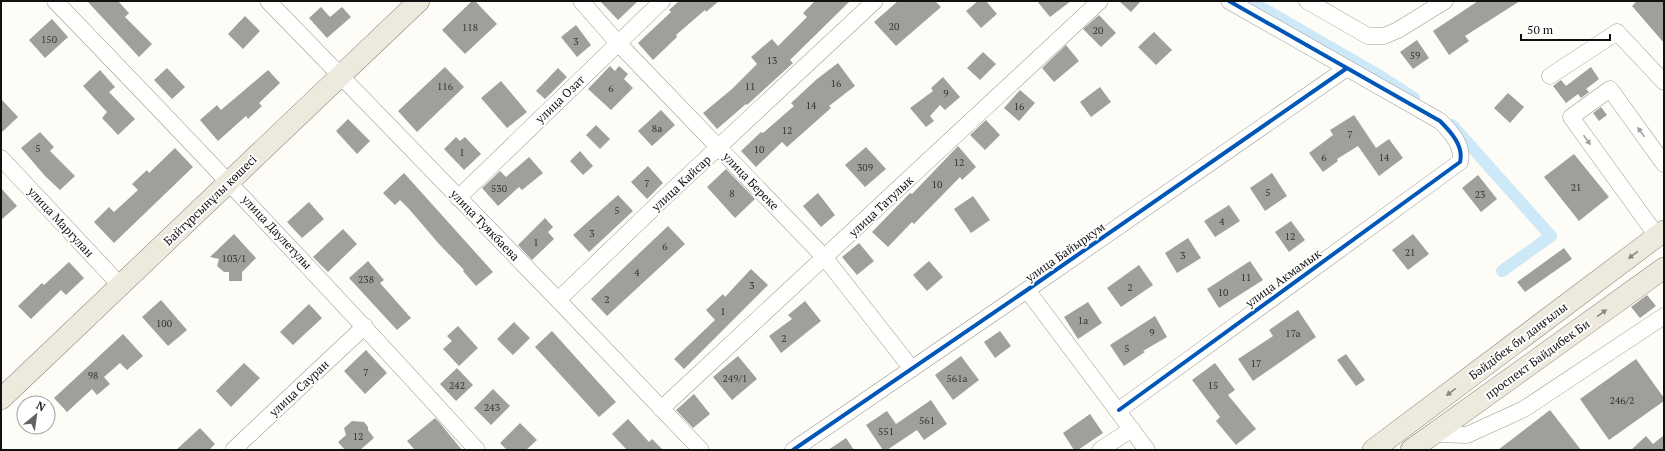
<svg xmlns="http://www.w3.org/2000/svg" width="1665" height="451" font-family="'PT Serif',serif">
<rect width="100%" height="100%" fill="#fdfcf7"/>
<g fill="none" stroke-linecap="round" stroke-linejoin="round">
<!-- canal -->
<path stroke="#cde8f7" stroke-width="12" d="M1250 1 1380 76 1414 98
M1452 125 1551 236 1502 271"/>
</g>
<!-- building -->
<path fill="#a19f9c" d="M87 1H118L129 13 125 17 152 44 139 57Z
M472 1H475L497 24 465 54 442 30Z
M600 1H638L618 20Z
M679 1H719L706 12 705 10 676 35 677 37 653 60 638 43 671 12 669 10Z
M815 1H850L790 60 793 63 747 105 746 104 717 129 703 113 732 89 757 64 751 57 772 39 778 46 807 17 803 13Z
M898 1H935L941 7 896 46 874 22Z
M978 1H986L997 14 981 28 966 11Z
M1037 1H1071L1050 17Z
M1119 1H1141L1131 12Z
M1478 1H1520L1465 36 1469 41 1449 55 1433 31Z
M1637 1H1664V43L1632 6Z
M321 7 330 17 342 7 351 17 327 38 309 18Z
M1099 15 1116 33 1101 47 1083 29Z
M245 16 260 31 243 49 228 34Z
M52 19 68 37 45 58 29 40Z
M576 25 591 45 577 57 561 37Z
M1154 32 1172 50 1156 65 1138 47Z
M1417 40 1429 58 1413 69 1400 52Z
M1066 45 1079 61 1054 82 1042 68Z
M983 52 996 64 980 80 967 68Z
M838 63 855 86 829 106 831 108 787 147 782 142 756 167 741 151 761 132 763 133 794 106 791 103 817 79Z
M610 66 615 71 619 66 628 74 624 79 633 88 611 110 588 89Z
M445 67 464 87 417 132 398 111Z
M1591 67 1599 79 1586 89 1589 92 1581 98 1578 94 1566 103 1553 86 1561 80 1566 86Z
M167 68 185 87 172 99 154 80Z
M558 68 567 77 545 99 536 91Z
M100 70 115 87 109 92 135 119 118 135 102 118 107 112 83 86Z
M268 70 280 83 259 103 262 106 248 119 246 116 218 141 200 120 217 105 221 110Z
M943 77 960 97 945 110 940 105 930 116 934 121 926 127 910 108 933 91 931 88Z
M501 81 527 112 507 128 481 98Z
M1100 87 1111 102 1091 117 1080 102Z
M1020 90 1035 103 1019 121 1004 108Z
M1508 93 1524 107 1510 123 1494 108Z
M1 99 18 117 1 133Z
M1601 107 1607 115 1599 121 1593 113Z
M661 110 675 125 652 146 638 131Z
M1354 115 1376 148 1389 139 1403 158 1379 176 1358 146 1337 159 1338 161 1323 172 1309 153 1333 135 1330 130Z
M348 119 370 141 357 154 336 131Z
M986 120 1000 135 985 150 970 135Z
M596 125 610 139 600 149 586 135Z
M40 132 54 147 50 151 75 176 60 190 45 176 21 148Z
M456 137 460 141 465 137 481 154 464 170 444 149Z
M958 146 976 167 962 180 960 177 914 224 912 222 888 247 872 232 910 193 912 194Z
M866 147 886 169 865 187 845 165Z
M175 148 193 167 114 243 94 222 109 207 114 212 138 190 132 184 147 170 149 173Z
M580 151 593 166 583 175 570 161Z
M1574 154 1609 197 1579 221 1544 177Z
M529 157 543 173 522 190 519 187 498 206 482 188 500 171 506 177Z
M648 166 663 183 647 199 631 182Z
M726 169 755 199 735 218 707 187Z
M404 173 493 272 476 286 463 271 464 270 439 244 409 209 400 200 395 205 383 193Z
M1272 173 1287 196 1265 211 1250 188Z
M1478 175 1497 199 1481 212 1462 188Z
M1 188 17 206 1 220Z
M818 193 835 215 821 227 803 206Z
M618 195 633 211 589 252 573 235Z
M973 196 990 220 971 233 954 209Z
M309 202 324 219 302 238 287 222Z
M1229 205 1240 221 1215 237 1204 221Z
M545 218 553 227 548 232 554 239 532 260 518 245Z
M1291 221 1305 240 1289 252 1275 232Z
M668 226 685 244 607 316 591 299Z
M343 229 357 244 328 272 313 257Z
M234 234 256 258 242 272V281H229V272H224L217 266 219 259 210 257Z
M1413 234 1429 254 1408 270 1392 250Z
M1188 238 1201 258 1177 273 1165 253Z
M859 243 874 261 857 275 842 257Z
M1564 248 1572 259 1525 292 1517 282Z
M368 261 384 280 380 283 411 318 397 330 349 278Z
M929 261 943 277 927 291 913 275Z
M1250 261 1263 280 1219 308 1207 289Z
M69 262 84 278 66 295 61 290 31 319 18 306 42 283 44 285Z
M1139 265 1153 285 1121 307 1107 288Z
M751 269 768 285 684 369 674 359 715 320 706 310 723 294 725 297Z
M1647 295 1656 306 1640 318 1631 307Z
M161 300 187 330 168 346 142 317Z
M805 301 821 321 781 353 769 336 792 319 788 315Z
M1088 302 1102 323 1078 339 1064 317Z
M309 304 322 318 293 345 280 332Z
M1298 310 1316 337 1253 381 1238 359 1273 336 1269 330Z
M1155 316 1167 337 1143 351 1145 352 1124 366 1110 345Z
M514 322 530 338 513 355 497 339Z
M458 326 478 348 459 366 443 349 452 341 447 336Z
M552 331 616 402 599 417 535 347Z
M1000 331 1011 346 995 358 984 342Z
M123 334 143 356 127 370 120 363 104 377 110 384 97 395 92 389 67 412 54 398Z
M366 350 387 373 365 394 344 371Z
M1346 354 1365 380 1356 386 1337 360Z
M738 356 757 379 732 400 713 377Z
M961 356 979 380 953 400 935 375Z
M1636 359 1664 398V401L1609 440 1580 399Z
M244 363 260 378 231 407 216 391Z
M1215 363 1235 390 1228 395 1256 429 1236 445 1216 421 1220 417 1192 380Z
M457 368 473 385 456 401 440 384Z
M493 389 510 406 491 425 474 408Z
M694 394 710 414 693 428 676 410Z
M931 400 947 424 924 440 917 430 887 450H883L866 425 887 411 896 424Z
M1550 410 1581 450H1498Z
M1090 414 1103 433 1078 450H1074L1063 433Z
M435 418 439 422 462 450H415L407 441Z
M628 419 649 442 652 439 663 450H627L612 434Z
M352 421 364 422 368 427V430L374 438 360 450H345L338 442 346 435 344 428Z
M520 423 537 440 526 450H507L500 443Z
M200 428 215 444 209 450H176Z
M1664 435V450H1631L1646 436 1653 444Z
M846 438 854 450H828Z"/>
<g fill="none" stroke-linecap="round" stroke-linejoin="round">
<!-- minor casing -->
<g stroke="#979795" stroke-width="17">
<path id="minor" d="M55 1C198 149 339 298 477 450
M268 1 558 300 701 450
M581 1 618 43 825 258 912 369
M1307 1 1368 36H1384L1398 30 1445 1
M1550 76 1617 32 1664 82
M1 158 120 285
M458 198 662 1
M1657 236 1571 117 1610 89 1664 164
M1027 290 1147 450
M558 300 667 195 875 1
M661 409 1100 1
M1119 410 1460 162C1464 146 1451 132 1440 121L1229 1
M1433 434 1467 435 1524 409 1664 316
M233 450 365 326
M793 450 1027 290 1347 68
M1100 450 1132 429"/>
</g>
<!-- major casing -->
<g stroke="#858482" stroke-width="22">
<path id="major" d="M1 399 419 1
M1373 450 1664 231
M1411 450 1664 268"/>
</g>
<!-- minor -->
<use href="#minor" stroke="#fffffe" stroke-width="16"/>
<!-- major -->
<use href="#major" stroke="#ede9dc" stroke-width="21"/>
<!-- cycleway casing -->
<g stroke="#fff" stroke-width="6">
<path id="cycleway" d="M1119 410 1460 162C1464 146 1451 132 1440 121L1229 1
M793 450 1027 290 1347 68"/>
</g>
<!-- cycleway -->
<use href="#cycleway" stroke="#0057b8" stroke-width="4"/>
</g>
<!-- one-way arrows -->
<defs><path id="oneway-solid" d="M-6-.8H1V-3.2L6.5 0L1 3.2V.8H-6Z"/></defs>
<g fill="#a0a09f">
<use href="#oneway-solid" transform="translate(1641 132) rotate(-126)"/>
<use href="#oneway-solid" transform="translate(1587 140) rotate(54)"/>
</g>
<g fill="#8a8881">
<use href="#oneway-solid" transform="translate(1633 255) rotate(143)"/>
<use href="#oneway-solid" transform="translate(1602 313) rotate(-36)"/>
<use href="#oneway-solid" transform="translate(1451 392) rotate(143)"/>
</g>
<g text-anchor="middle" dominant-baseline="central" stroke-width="4" stroke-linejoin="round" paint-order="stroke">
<!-- number labels -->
<g font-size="10" fill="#353434">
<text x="894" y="26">20</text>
<text x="470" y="27">118</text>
<text x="1098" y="30">20</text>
<text x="49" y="39">150</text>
<text x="576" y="41">3</text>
<text x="1415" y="55">59</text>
<text x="772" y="60">13</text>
<text x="836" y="83">16</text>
<text x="445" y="86">116</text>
<text x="750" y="86">11</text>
<text x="611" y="88">6</text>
<text x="946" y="93">9</text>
<text x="811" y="105">14</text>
<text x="1019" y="106">16</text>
<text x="657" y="128">8а</text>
<text x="787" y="130">12</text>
<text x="1350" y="134">7</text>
<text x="38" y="148">5</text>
<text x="759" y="149">10</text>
<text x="462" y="152">1</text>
<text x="1324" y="157">6</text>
<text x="1384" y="157">14</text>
<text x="959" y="162">12</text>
<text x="865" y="167">309</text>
<text x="647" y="183">7</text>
<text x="937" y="184">10</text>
<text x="1576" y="187">21</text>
<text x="499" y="188">530</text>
<text x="1268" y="192">5</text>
<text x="732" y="193">8</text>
<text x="1480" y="194">23</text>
<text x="617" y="210">5</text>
<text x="1222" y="221">4</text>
<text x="592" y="233">3</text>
<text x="1290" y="236">12</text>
<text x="536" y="242">1</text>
<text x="665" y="246">6</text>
<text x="1410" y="252">21</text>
<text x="1183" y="255">3</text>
<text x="234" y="258">103/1</text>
<text x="637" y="272">4</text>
<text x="1246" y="277">11</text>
<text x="366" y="279">238</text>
<text x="752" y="285">3</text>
<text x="1130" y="287">2</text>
<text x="1223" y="292">10</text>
<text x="607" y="299">2</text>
<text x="723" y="311">1</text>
<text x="1083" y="320">1а</text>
<text x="164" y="323">100</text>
<text x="1152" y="332">9</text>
<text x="1293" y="333">17а</text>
<text x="784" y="338">2</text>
<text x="1127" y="348">5</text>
<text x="1256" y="363">17</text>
<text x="366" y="372">7</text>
<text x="93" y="375">98</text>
<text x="735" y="378">249/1</text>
<text x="957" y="378">561а</text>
<text x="457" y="385">242</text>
<text x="1213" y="385">15</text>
<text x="1622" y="400">246/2</text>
<text x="492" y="407">243</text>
<text x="927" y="420">561</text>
<text x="886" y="431">551</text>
<text x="358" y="436">12</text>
</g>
<!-- street labels -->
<g font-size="12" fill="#111" stroke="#fff">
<text transform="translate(560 99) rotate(-44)">улица Озат</text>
<text transform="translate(751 181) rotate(46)">улица Береке</text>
<text transform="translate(681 183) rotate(-43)">улица Кайсар</text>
<text transform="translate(210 200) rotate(-44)">Байтұрсынұлы көшесі</text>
<text transform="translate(881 206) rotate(-43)">улица Татулык</text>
<text transform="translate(61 222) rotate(47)">улица Маргулан</text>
<text transform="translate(485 225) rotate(46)">улица Туякбаева</text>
<text transform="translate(277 232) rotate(47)">улица Даулетулы</text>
<text transform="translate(1065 252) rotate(-35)">улица Байыркум</text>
<text transform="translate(1283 278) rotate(-36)">улица Акмамык</text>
<text transform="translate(1518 341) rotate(-37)">Бәйдібек би даңғылы</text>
<text transform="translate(1537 359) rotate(-36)">проспект Байдибек Би</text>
<text transform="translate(299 388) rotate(-43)">улица Сауран</text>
</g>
</g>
<!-- border -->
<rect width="1665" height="451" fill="none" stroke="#111111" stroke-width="4"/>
<!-- north arrow -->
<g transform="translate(36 415) rotate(29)"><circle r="19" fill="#ffffff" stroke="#a0a0a0"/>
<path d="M0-3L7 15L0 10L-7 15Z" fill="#646362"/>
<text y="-6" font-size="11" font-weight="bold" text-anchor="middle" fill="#111111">N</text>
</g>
<!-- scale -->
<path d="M1521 34v6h89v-6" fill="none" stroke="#111111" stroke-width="2"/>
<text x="1527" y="34" font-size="12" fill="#111111" stroke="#ffffff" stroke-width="3" paint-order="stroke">50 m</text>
</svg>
